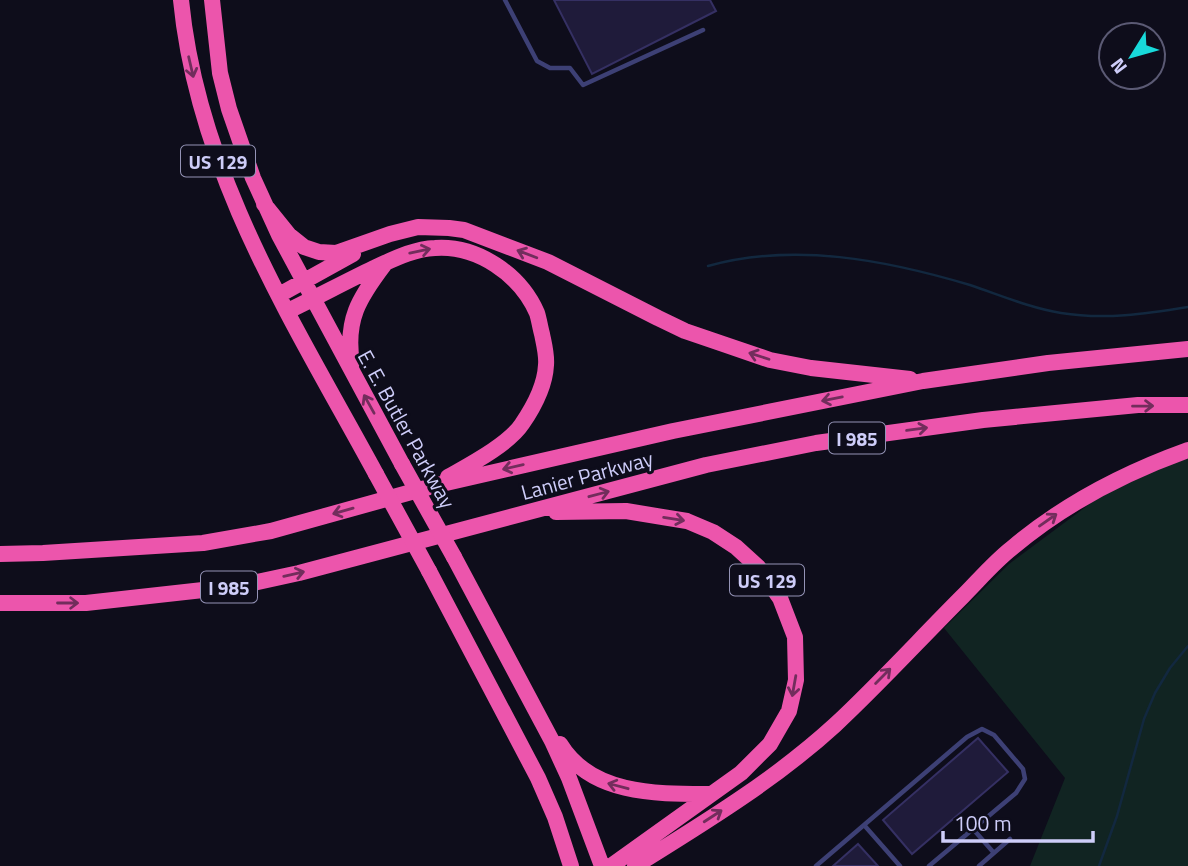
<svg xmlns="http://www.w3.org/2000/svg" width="1188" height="866" font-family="'Titillium Web',sans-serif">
<rect width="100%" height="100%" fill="#0e0d1b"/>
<!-- green -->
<path fill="#112422" d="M1188 457V866H1030L1065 778 944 628 1009 564 1099 497 1180 459Z"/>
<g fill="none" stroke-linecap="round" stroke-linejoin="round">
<!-- stream -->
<path stroke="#12283f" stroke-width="2.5" d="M708 266C794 242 886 260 970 285 1000 295 1030 308 1061 313 1104 320 1146 314 1188 307
M1099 866 1117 816 1144 719 1155 693 1170 668 1188 646"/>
</g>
<!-- building -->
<path fill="#1f1b3a" stroke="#353063" stroke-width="2" d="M554 0H710L716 11 592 74Z
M978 738 1008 772 912 854 883 820Z
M858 844 878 866H833Z"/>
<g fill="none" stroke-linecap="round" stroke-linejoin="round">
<!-- lane -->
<path stroke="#3d4075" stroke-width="4.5" d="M505 0 537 61 550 68H570L583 85 703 30
M973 829 994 853
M816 866 864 825
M900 866 864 825 967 737 982 729 994 735 1023 769 1025 779 1016 793 929 866
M979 866 1010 839"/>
<!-- highway -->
<path stroke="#ec55ac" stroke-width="16" d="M181 0C198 175 294 323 376 474
M212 0 220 73 229 109 253 178 279 235 402 464
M264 204 289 235 304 247 319 252 336 253 390 234 418 227 449 228 464 230 548 262 658 318 685 331 726 345 770 360 811 368 910 379
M279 295 353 254
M288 311C317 297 345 282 374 268 394 259 413 249 435 248 477 245 520 274 537 313 539 319 540 327 542 334 544 344 547 355 546 365 545 386 533 408 522 424 509 444 469 465 448 477
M352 363C345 320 359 298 384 265
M556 512 626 511 687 521 713 532 736 547 758 567 780 598 795 637 796 680 789 711 770 744 741 773 611 866
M0 554 43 553 203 543 271 531 433 486 673 431 923 381 1048 363 1188 349
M454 557 552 741 569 778 602 866
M429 571 538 778 555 817 571 866
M0 603H86L239 586 299 573 706 465 816 443 983 420 1138 405H1188
M560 744C591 795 657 794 709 794
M635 866C704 823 775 780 835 725 879 684 920 639 963 596 979 580 994 562 1012 548 1064 504 1124 473 1188 450"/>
<!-- highway-bridge -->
<path stroke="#ec55ac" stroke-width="16" d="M402 464 454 557
M376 474 429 571"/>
</g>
<!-- one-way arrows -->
<defs><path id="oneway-shaft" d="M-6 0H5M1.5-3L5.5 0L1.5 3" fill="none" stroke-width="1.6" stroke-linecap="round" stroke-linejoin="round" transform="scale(1.75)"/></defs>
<g stroke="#722d5c">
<use href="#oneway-shaft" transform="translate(191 67) rotate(77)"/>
<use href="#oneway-shaft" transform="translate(420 251) rotate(-12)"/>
<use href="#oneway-shaft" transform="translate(527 254) rotate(-159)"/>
<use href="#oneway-shaft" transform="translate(759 356) rotate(-162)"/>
<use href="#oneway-shaft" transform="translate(832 399) rotate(169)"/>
<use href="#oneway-shaft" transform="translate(369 404) rotate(-119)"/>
<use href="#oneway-shaft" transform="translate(1143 406) rotate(-1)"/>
<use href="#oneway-shaft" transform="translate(917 429) rotate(-8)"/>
<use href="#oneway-shaft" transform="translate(513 467) rotate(167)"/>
<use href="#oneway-shaft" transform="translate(599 494) rotate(-15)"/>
<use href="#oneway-shaft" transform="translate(343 511) rotate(164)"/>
<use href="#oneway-shaft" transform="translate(674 519) rotate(9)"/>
<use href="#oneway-shaft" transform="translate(1048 520) rotate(-35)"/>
<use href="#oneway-shaft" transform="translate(294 574) rotate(-13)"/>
<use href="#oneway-shaft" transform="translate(68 603)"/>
<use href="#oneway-shaft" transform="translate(883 676) rotate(-45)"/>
<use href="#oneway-shaft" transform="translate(794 686) rotate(100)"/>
<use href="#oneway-shaft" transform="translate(618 786) rotate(-165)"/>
<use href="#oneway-shaft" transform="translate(713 816) rotate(-33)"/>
</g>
<g text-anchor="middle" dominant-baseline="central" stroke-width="6" stroke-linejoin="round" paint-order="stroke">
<!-- shield labels -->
<g fill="#0e0d1b" stroke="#9493b6" stroke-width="2">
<rect x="181" y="145.5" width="74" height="31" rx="5"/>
<rect x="829" y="422.5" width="56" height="31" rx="5"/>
<rect x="730" y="564.5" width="74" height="31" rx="5"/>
<rect x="201" y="571.5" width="56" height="31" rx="5"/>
</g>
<g font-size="19" font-weight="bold" fill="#cecdf9">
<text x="218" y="161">US 129</text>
<text x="857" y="438">I 985</text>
<text x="767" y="580">US 129</text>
<text x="229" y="587">I 985</text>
</g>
<!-- street labels -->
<g font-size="21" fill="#cecdf9" stroke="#0e0d1b">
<text transform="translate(407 429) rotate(61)">E. E. Butler Parkway</text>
<text transform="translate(587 475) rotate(-15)">Lanier Parkway</text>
</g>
</g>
<!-- north arrow -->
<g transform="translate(1132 56) rotate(233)"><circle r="33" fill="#0e0d1b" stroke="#5b5a74" stroke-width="2"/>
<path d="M0-5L12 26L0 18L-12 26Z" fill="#18d9da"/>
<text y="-10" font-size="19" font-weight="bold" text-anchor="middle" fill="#cecdf9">N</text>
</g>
<!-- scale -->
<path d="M943 831v10h150v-10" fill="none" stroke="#cecdf9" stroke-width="3.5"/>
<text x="954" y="831" font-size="21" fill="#cecdf9" stroke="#0e0d1b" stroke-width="5" paint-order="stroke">100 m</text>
</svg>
